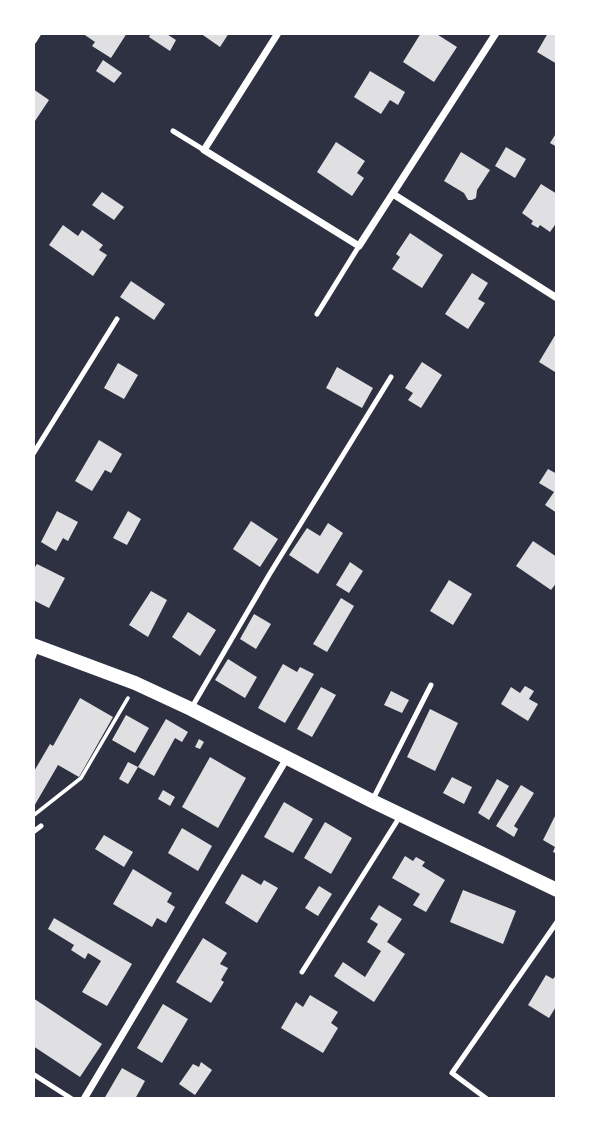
<svg xmlns="http://www.w3.org/2000/svg" width="590" height="1132" font-family="'Libre Baskerville',serif">
<rect width="100%" height="100%" fill="#2d3142"/>
<!-- building -->
<path fill="#e0e0e3" d="M82 33H127L111 58 92 46 95 42Z
M151 33H165L176 40 170 51 149 37Z
M200 33H229L220 47Z
M421 33H435L457 47 434 82 403 62Z
M548 33H557V64L537 52Z
M103 60 122 73 114 83 96 71Z
M370 71 405 92 398 105 390 100 381 114 354 97Z
M33 89 49 100 33 124Z
M557 132V147L550 143Z
M336 142 365 161 357 173 364 178 352 196 317 172Z
M506 147 526 159 515 178 495 166Z
M461 152 490 170 477 190 476 198 472 200H468L464 193 444 181Z
M541 184 557 194V222L550 232 540 225 538 228 531 224 533 221 522 213Z
M102 192 124 207 114 220 92 205Z
M63 225 78 236 82 230 103 245 99 250 107 255 93 276 49 245Z
M410 233 443 255 422 288 392 269 400 257 396 254Z
M472 273 488 283 478 299 485 303 468 329 445 314Z
M131 281 165 304 154 320 120 297Z
M557 332V369L555 372 539 362Z
M422 362 442 375 421 408 408 400 413 393 405 388Z
M118 363 138 375 124 399 104 388Z
M337 367 373 388 362 408 326 388Z
M99 440 122 454 111 473 105 470 92 491 75 481Z
M548 469 557 474V513L545 505 554 492 539 483Z
M57 511 78 522 68 541 63 538 56 551 41 542Z
M128 511 141 519 127 545 113 538Z
M251 521 278 539 260 567 233 549Z
M328 523 343 533 318 574 289 555 307 528 320 536Z
M533 541 557 557V582L551 590 516 566Z
M350 562 363 571 349 593 336 585Z
M37 564 65 578 49 608 33 600V570Z
M449 580 472 594 453 625 430 611Z
M151 591 167 600 148 637 129 625Z
M341 598 354 606 327 652 313 644Z
M188 612 216 630 200 656 172 637Z
M254 614 271 624 256 649 240 639Z
M228 659 257 677 245 698 215 680Z
M283 664 297 672 300 667 314 674 285 723 258 708Z
M525 686 534 691 529 699 538 704 528 721 501 704 511 687 520 693Z
M321 687 336 695 312 737 297 729Z
M391 691 409 700 402 713 384 705Z
M80 698 113 717 79 777 58 765 33 808V773L50 744 53 746Z
M430 709 458 723 435 771 407 757Z
M126 715 149 728 135 753 112 740Z
M166 719 188 732 182 742 175 738 154 776 138 767 128 784 119 779 128 762 138 767Z
M199 739 204 742 200 749 195 747Z
M210 757 246 778 218 828 182 807Z
M452 777 472 787 464 804 443 793Z
M497 779 509 786 489 820 478 813Z
M521 785 534 793 514 826 518 829 514 837 496 826Z
M163 790 175 797 170 806 158 799Z
M284 802 313 819 293 853 264 837Z
M557 812V854L553 852 555 847 543 840Z
M325 822 352 838 331 874 304 858Z
M182 828 212 846 198 871 168 853Z
M104 835 133 852 124 867 95 849Z
M405 856 413 861 416 857 425 862 422 866 445 880 426 912 413 905 420 894 392 878Z
M133 869 172 893 167 902 175 907 166 923 157 918 152 927 113 904Z
M242 874 261 885 264 880 278 888 257 923 225 903Z
M319 886 332 894 318 916 305 908Z
M463 890 516 911 503 944 450 922Z
M379 905 402 919 387 942 405 954 374 1002 334 976 343 962 365 977 381 951 367 942 378 924 370 919Z
M54 918 132 964 107 1006 82 992 101 961 88 953 85 959 71 950 74 945 48 929Z
M203 938 227 953 220 964 228 968 221 980 224 982 211 1003 176 982Z
M557 974V1005L549 1018 528 1005 546 975 553 979Z
M310 995 338 1012 331 1023 338 1028 323 1053 281 1028 296 1002 303 1007Z
M33 998 102 1044 80 1077 33 1046Z
M163 1004 188 1019 162 1063 137 1048Z
M201 1062 212 1070 195 1095 179 1084 193 1064 199 1067Z
M122 1068 145 1081 135 1099H104Z"/>
<g fill="none" stroke-linecap="round" stroke-linejoin="round">
<!-- path -->
<path stroke="#fff" stroke-width="3.5" d="M34 815 81 778 128 698"/>
<!-- service -->
<path stroke="#fff" stroke-width="5" d="M173 131 204 150
M317 314 359 246
M33 454 117 319
M33 658 37 647
M192 707 269 575 391 377
M372 801 431 685
M33 832 41 826
M302 972 399 818
M33 1074 72 1099
M487 1099 452 1073 557 922"/>
<!-- minor -->
<path stroke="#fff" stroke-width="7" d="M278 33 204 150 359 246 496 33
M33 41 38 33
M393 194 557 298
M84 1099 287 758"/>
<!-- secondary -->
<path stroke="#fff" stroke-width="14" d="M33 645 135 683 191 709 372 801 557 890"/>
</g>
<!-- border -->
<rect width="590" height="1132" fill="none" stroke="#ffffff" stroke-width="70"/>
</svg>
